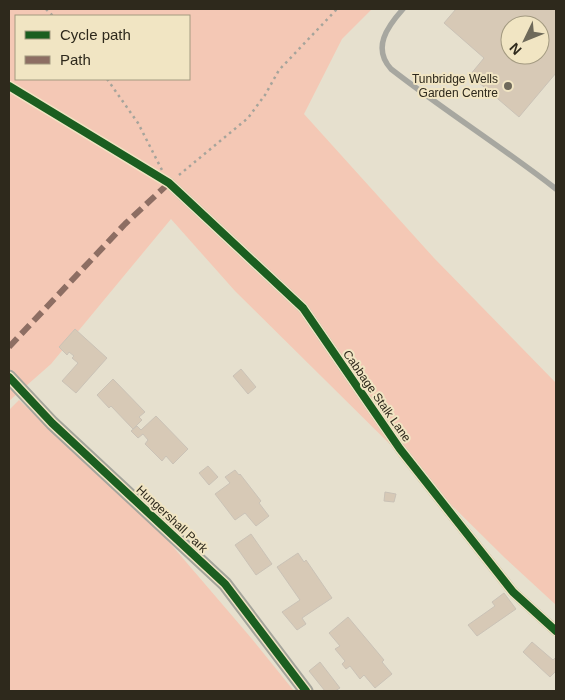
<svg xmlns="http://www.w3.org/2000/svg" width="565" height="700" font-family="Arial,sans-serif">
<rect width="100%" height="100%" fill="#e6e0ce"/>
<!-- green -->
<path fill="#f4c8b5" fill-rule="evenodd" d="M9 9H372L342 39 304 114 434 258 556 383V605L505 558 235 291 171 219 51 364 9 401ZM16 16H189V79H16Z
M19 400 163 535 252 639 294 691H9V410Z"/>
<!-- building -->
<path fill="#d7c9b6" stroke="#cac2b6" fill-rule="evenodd" d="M456 9H556V73L519 117 470 75 484 58 444 23ZM510 25H540V55H510Z
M75 329 107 358 76 393 62 381 78 363 72 358 74 356 69 352 67 355 59 347Z
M241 369 256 387 248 394 233 376Z
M113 379 145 412 139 417 142 420 133 429 111 406 109 408 97 395Z
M156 416 188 449 173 464 166 456 162 461 145 444 148 440 143 434 138 438 131 431 137 426 141 430Z
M208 466 218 477 209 485 199 473Z
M235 470 239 475 240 474 261 501 259 503 269 516 256 526 245 513 235 520 215 494 230 483 225 477Z
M385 492 396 494 394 502 384 501Z
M251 534 272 564 256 575 235 545Z
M298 553 304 562 306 560 332 598 302 618 306 624 297 630 282 612 300 600 277 567Z
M504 593 516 609 477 636 468 625 495 606 492 602Z
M348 617 384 660 382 662 392 674 375 688 364 675 360 679 350 666 346 669 342 664 345 661 335 649 340 646 329 633Z
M532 642 553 660 556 657V671L550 677 523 652Z
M320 662 340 688 335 691H325L309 671Z"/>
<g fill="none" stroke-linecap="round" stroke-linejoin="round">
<!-- path -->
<path stroke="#a6a49b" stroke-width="2.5" stroke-dasharray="2.5 4" stroke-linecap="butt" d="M46 9 53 16
M107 79 138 123 163 172
M179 175 248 118 265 95 279 70 337 9"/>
<!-- lane -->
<path stroke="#a7a7a0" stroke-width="5.5" d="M403 9C387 27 372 48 391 69 445 111 502 147 556 189"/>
<!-- street -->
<path stroke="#a7a7a0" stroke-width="11" d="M169 183 303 308 400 449 513 592 556 631"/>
<!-- secondary -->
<path stroke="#a5a59c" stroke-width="15" d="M9 377 52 423 225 584 306 691"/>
<!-- quiet -->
<path stroke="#8d6e63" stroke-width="6" stroke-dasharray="12 6" stroke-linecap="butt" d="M9 347 125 224 169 183 165 181"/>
<!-- cycleway casing -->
<g stroke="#f1e5c3" stroke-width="11">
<path id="cycleway" d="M9 86 169 183 303 308 400 449 513 592 556 631
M9 377 52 423 225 584 306 691"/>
</g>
<!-- cycleway -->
<use href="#cycleway" stroke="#1b5e20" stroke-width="8"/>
</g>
<!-- markers -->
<circle fill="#6e695a" stroke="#f1e5c3" stroke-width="2" cx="508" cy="86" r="5"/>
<g text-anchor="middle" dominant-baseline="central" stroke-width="4" stroke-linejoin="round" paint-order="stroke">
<!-- poi labels -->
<g font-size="12" fill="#2e291c" stroke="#f1e5c3" text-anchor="end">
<text x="498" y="79">Tunbridge Wells<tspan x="498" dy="14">Garden Centre</tspan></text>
</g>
<!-- street labels -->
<g font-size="12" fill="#2e291c" stroke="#f1e5c3">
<text transform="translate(377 396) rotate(55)">Cabbage Stalk Lane</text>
<text transform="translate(172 519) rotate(43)">Hungershall Park</text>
</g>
</g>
<!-- border -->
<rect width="565" height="700" fill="none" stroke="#2e291c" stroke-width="20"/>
<!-- legend -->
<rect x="15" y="15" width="175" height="65" fill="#f1e5c3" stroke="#a39a80"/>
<rect x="25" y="31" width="25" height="8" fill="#1b5e20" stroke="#a39a80"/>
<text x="60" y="40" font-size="15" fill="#2e291c">Cycle path</text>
<rect x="25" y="56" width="25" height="8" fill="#8d6e63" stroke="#a39a80"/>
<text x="60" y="65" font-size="15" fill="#2e291c">Path</text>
<!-- north arrow -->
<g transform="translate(525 40) rotate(227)"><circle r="24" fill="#f1e5c3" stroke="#a39a80"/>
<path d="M0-4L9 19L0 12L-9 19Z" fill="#6e695a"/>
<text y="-8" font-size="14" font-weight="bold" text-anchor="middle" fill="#2e291c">N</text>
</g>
</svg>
